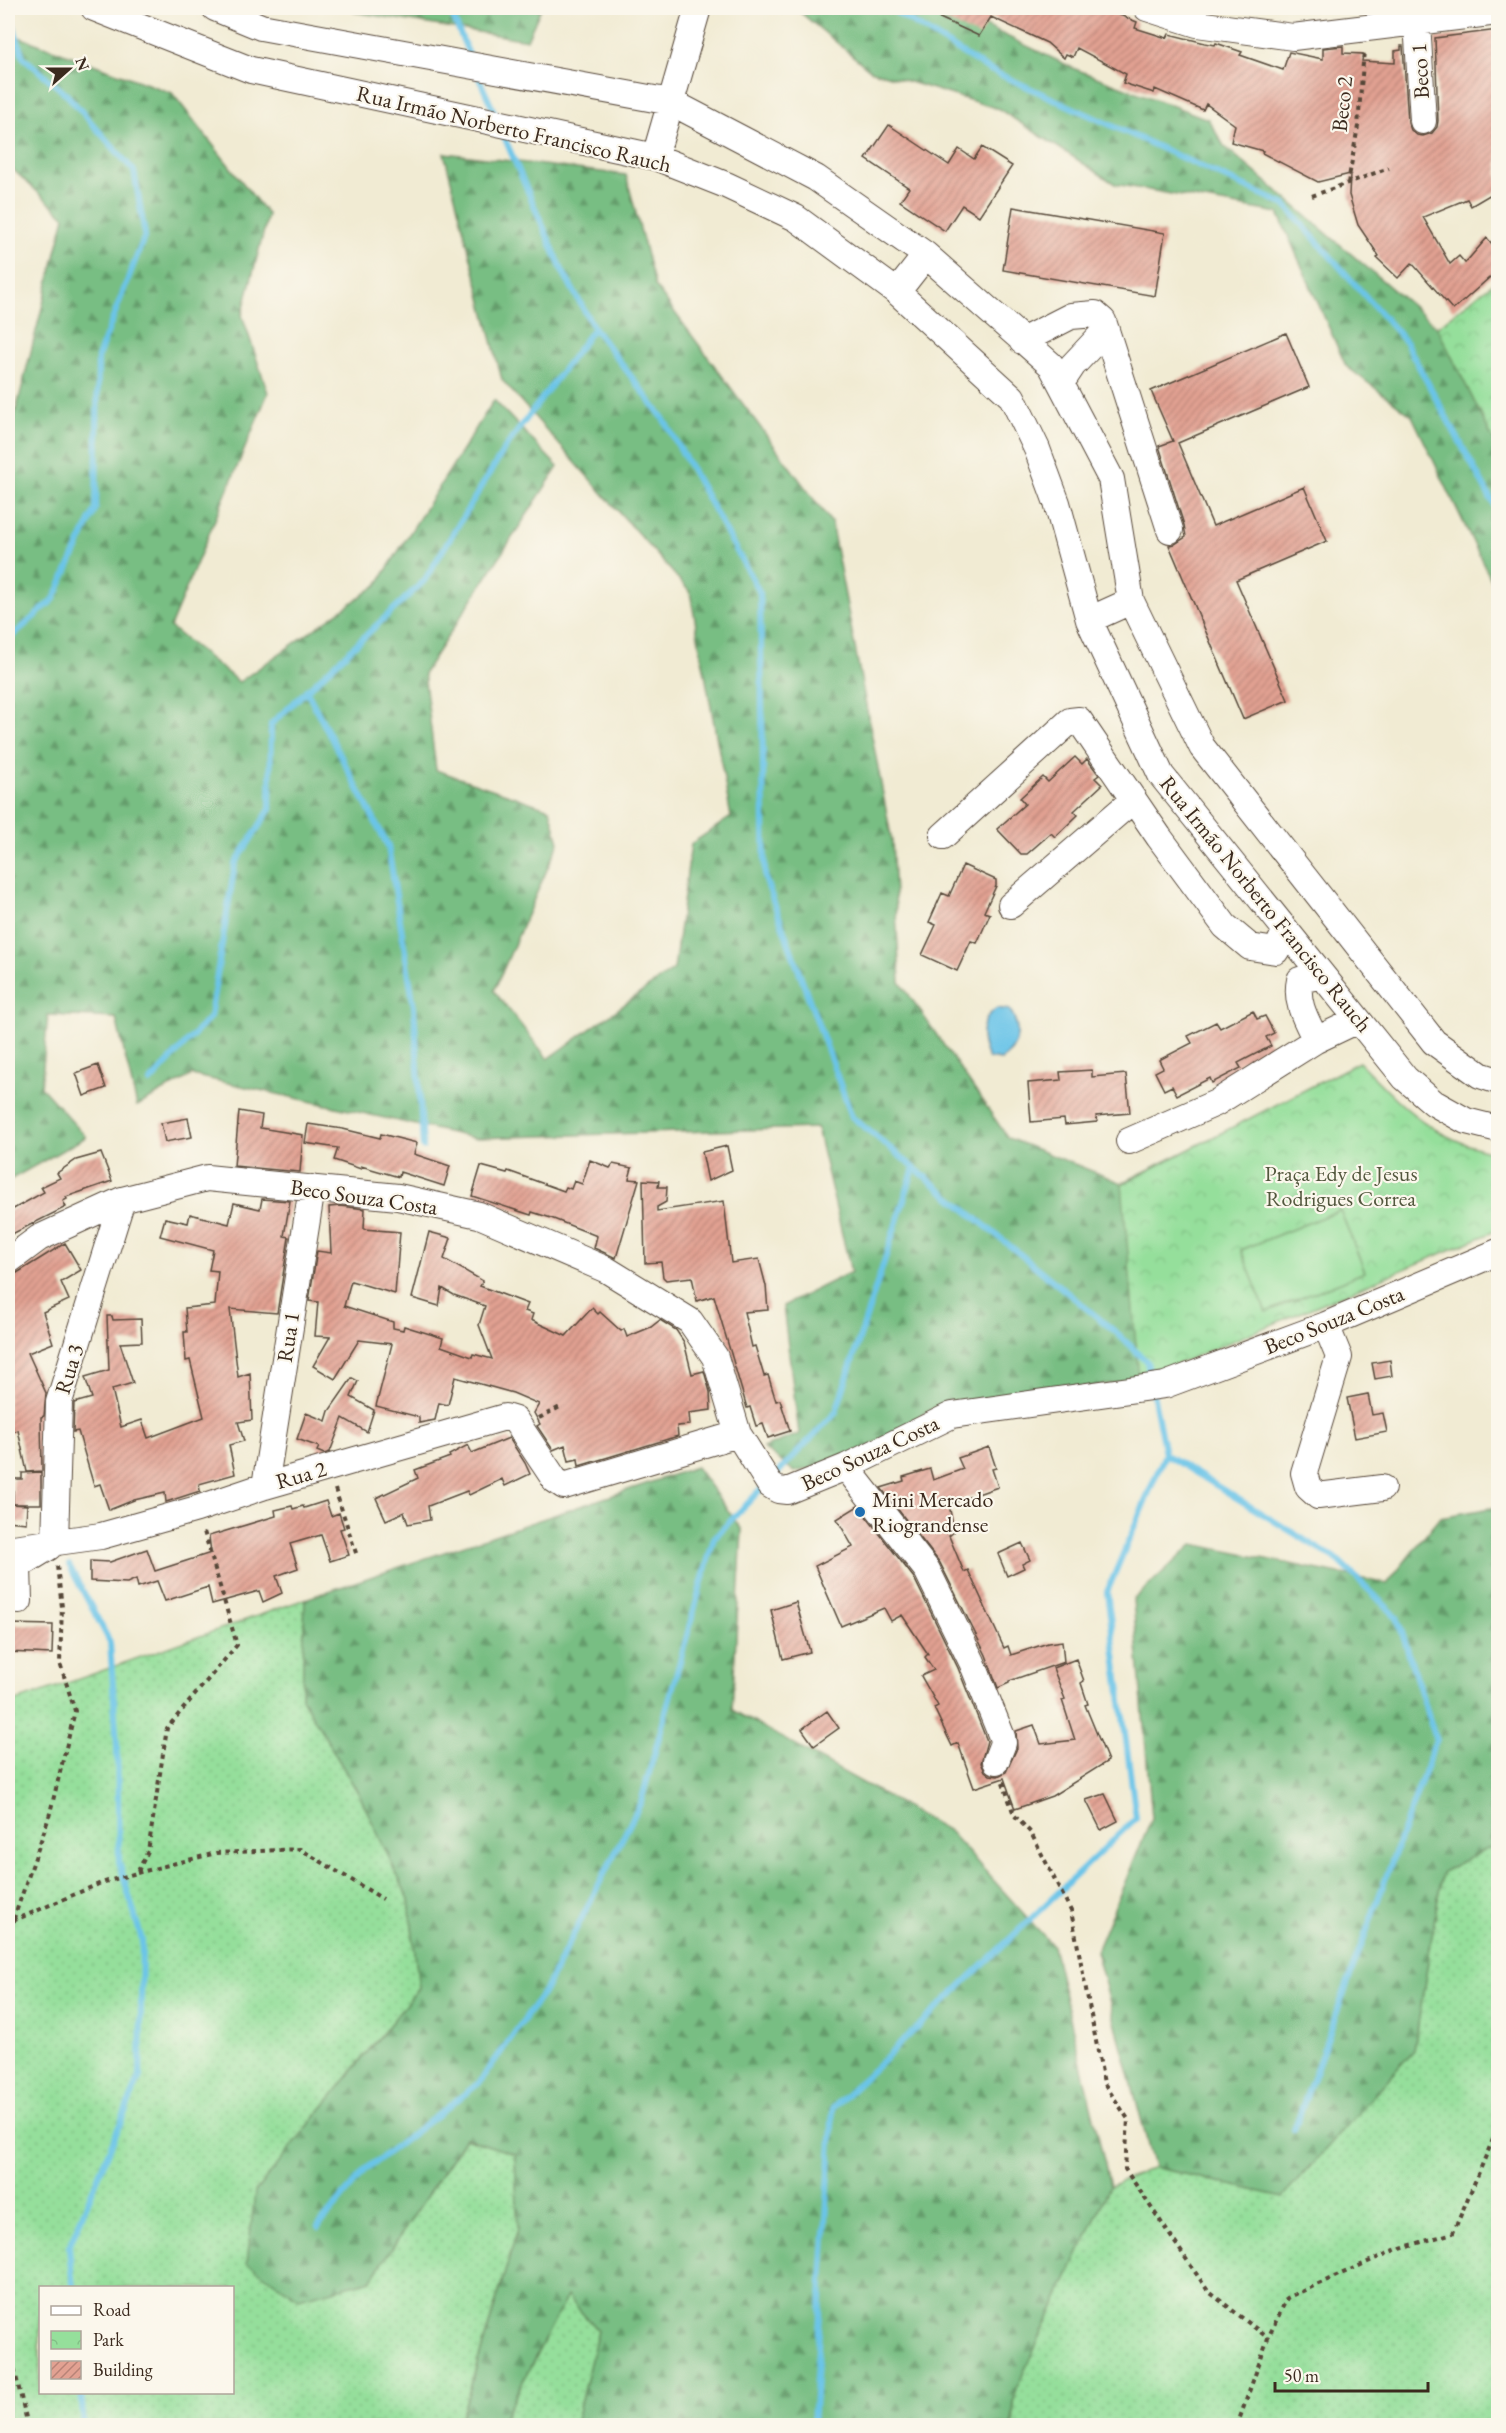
<svg xmlns="http://www.w3.org/2000/svg" width="1506" height="2433" font-family="'EB Garamond',serif">
<defs>
<pattern id="grass-dots" width="8" height="8" patternUnits="userSpaceOnUse" patternTransform="scale(1.5)"><rect width="8" height="8" fill="#95df9b"/><path d="M2 2h.1M6 6h.1" fill="none" stroke="#81c085" stroke-width="1.8" stroke-linecap="round"/></pattern>
<pattern id="forest-firs" width="22" height="20" patternUnits="userSpaceOnUse" patternTransform="scale(1.5)"><rect width="22" height="20" fill="#78be83"/><path d="M5 1l3.5 6h-7zM16 11l3.5 6h-7z" fill="#649b6b"/></pattern>
<pattern id="park-crowns" width="20" height="18" patternUnits="userSpaceOnUse" patternTransform="scale(1.5)"><rect width="20" height="18" fill="#95df9b"/><path d="M2 6a3 3 0 1 1 6 0M12 15a3 3 0 1 1 6 0" fill="none" stroke="#81c085"/></pattern>
<pattern id="building-hatch" width="6" height="6" patternUnits="userSpaceOnUse" patternTransform="scale(1.5)"><rect width="6" height="6" fill="#e2a192"/><path d="M-1 1l2-2M0 6l6-6M5 7l2-2" fill="none" stroke="#b88377"/></pattern>
</defs>
<rect width="100%" height="100%" fill="#fbf7ec"/>
<filter id="ink" filterUnits="userSpaceOnUse"><feTurbulence type="fractalNoise" baseFrequency=".0167" numOctaves="2"/><feDisplacementMap in="SourceGraphic" scale="12" xChannelSelector="R" yChannelSelector="G"/><feConvolveMatrix kernelMatrix="1 2 1 2 8 2 1 2 1" color-interpolation-filters="sRGB"/></filter>
<filter id="wash" filterUnits="userSpaceOnUse"><feTurbulence type="fractalNoise" baseFrequency=".008" numOctaves="4" result="noise"/><feDisplacementMap in="SourceGraphic" scale="24" xChannelSelector="R" yChannelSelector="G"/><feGaussianBlur stdDeviation="1.35" result="paint"/><feColorMatrix in="noise" values="0 0 0 0 0 0 0 0 0 0 0 0 0 0 0 0 0 1.4 0 .05"/><feComposite in="paint" operator="in"/></filter>
<g filter="url(#wash)">
<rect width="100%" height="100%" fill="#f1ebd3"/>
<!-- grass -->
<path fill="url(#grass-dots)" stroke="#68845c" stroke-width="1.5" fill-rule="evenodd" d="M305 1599 302 1698 360 1796 409 1900 419 1988 255 2192 371 2280 465 2138 515 2154 518 2229 460 2421 470 2425H8V1704ZM40 2288H232V2392H40Z
M1498 1843V2425L1013 2426 1015 2391 1110 2186 1154 2167 1283 2197 1414 2050 1442 1872Z
M567 2296 598 2331 575 2425 500 2426Z"/>
<!-- forest -->
<path fill="url(#forest-firs)" stroke="#5a7450" stroke-width="1.5" d="M352 8H541L527 40 354 12Z
M795 8H948L1075 69 1208 119 1224 146 1437 327 1498 449V594L1412 416 1346 366 1278 213 1115 184 999 109 870 70Z
M8 33 172 93 268 215 242 315 268 393 170 627 239 682 377 585 494 400 558 467 424 673 436 770 550 809 559 842 494 991 548 1059 674 969 691 844 731 817 690 592 502 380 444 153 626 175 655 286 831 522 892 841 900 982 1008 1138 1122 1183 1286 1101 1139 1380 934 1408 847 1460 795 1472 763 1448 799 1434 783 1306 851 1272 817 1128 474 1138 192 1075 137 1106 116 1018 48 1015 41 1087 86 1137 8 1181V442L65 217 8 165Z
M696 1467 742 1530 732 1710 949 1831 1053 1946 1110 2186 1015 2391 1012 2425H575L598 2331 567 2296 500 2425H470L460 2422 518 2229 515 2154 465 2138 371 2280 299 2299 247 2263 255 2192 419 1988 409 1900 360 1796 302 1698 305 1599Z
M1498 1507V1843L1442 1872 1414 2050 1283 2197 1154 2167 1096 1951 1152 1818 1133 1600 1193 1544 1387 1584 1440 1517Z"/>
<!-- park -->
<path fill="url(#park-crowns)" stroke="#68845c" stroke-width="1.5" d="M1498 279V449L1437 327Z
M1359 1062C1403 1107 1434 1141 1498 1153V1230L1139 1380 1122 1184Z"/>
<!-- pitch -->
<path fill="#95df9b" stroke="#68845c" stroke-width="1.5" d="M1340 1210 1365 1272 1266 1312 1241 1250Z"/>
<!-- water -->
<path fill="#6ac4e8" stroke="#527783" stroke-width="1.5" d="M997 1008 1010 1010C1022 1029 1019 1047 1001 1060L988 1058C979 1039 978 1021 997 1008Z"/>
<g fill="none" stroke-linecap="round" stroke-linejoin="round">
<!-- stream -->
<path stroke="#6ac4e8" stroke-width="6" d="M449 8 471 59
M889 8 988 69 1285 205 1405 341 1498 512
M477 74 495 114
M502 132 562 270 594 328 663 418 760 593 765 878 852 1117 1118 1334 1147 1362 1151 1380
M8 640 54 599 96 508 98 357 145 235 134 171 67 95 23 57 11 18
M306 690 388 846 414 1007 423 1147
M150 1082 210 1017 235 864 270 809 271 724 424 581 505 448 594 328
M1165 1454 1339 1561 1397 1617 1436 1740 1294 2130
M773 1478 836 1412 914 1168
M69 1565 110 1642 117 1745 119 1862 142 1940 140 2076 69 2247 73 2288
M318 2227 365 2170 479 2083 545 1990 641 1802 714 1538 763 1487
M81 2392 84 2426
M813 2426 833 2108 1136 1818 1107 1592 1165 1454 1153 1393"/>
</g>
<g id="blocks">
<!-- building -->
<path fill="url(#building-hatch)" d="M918 8H1102L1137 22 1135 28 1167 38 1169 34 1205 43 1215 45 1216 43 1242 52 1240 55 1283 70 1289 52 1323 59V48L1343 46V53L1363 54 1362 61 1395 63V51L1401 50V46H1403L1408 122 1411 130 1417 135 1423 136 1432 133 1437 127 1438 121 1435 38 1498 30V190L1471 206 1467 199 1423 217 1450 264 1459 256 1465 263 1487 238 1498 251V270L1453 310 1412 263 1398 278 1377 258 1379 256 1358 225 1349 195 1350 174 1318 182 1262 153 1263 151 1231 142 1235 125 1206 104 1203 110 1155 89 1154 93 1123 83 1126 74 1077 48 1073 57 1066 54 1064 58 1047 43 991 17 979 36Z
M889 125 949 165 959 149 974 159 982 147 1012 166 979 216 962 205 945 231 900 201 909 188 866 159Z
M1013 207 1165 233 1155 296 1003 270Z
M1286 333 1309 387 1178 443 1213 526 1304 487 1327 541 1236 580 1288 700 1243 719 1169 545 1175 544 1186 537 1184 525 1159 446 1173 441 1151 391Z
M1075 757 1082 764 1087 759 1099 775 1095 778 1102 785 1074 811 1078 815 1055 837 1051 833 1027 854H1021L997 829 1025 804 1020 798 1043 777 1048 782Z
M963 865 996 880V886L984 912 990 914 977 943 971 941 957 971 922 955 936 925 929 922 942 893 949 896Z
M1253 1011 1257 1019 1265 1016 1274 1033 1266 1037 1271 1046 1238 1063 1241 1068 1212 1083 1210 1078 1177 1095 1172 1086 1164 1090 1155 1072 1163 1068 1159 1060 1192 1043 1188 1036 1216 1022 1220 1028Z
M98 1065 106 1088 84 1096 76 1073Z
M1092 1070V1077L1126 1074 1130 1113 1096 1116 1097 1122 1065 1125 1064 1119 1031 1122 1028 1083 1061 1080 1060 1072Z
M239 1111 262 1115 260 1128 303 1135 300 1172 234 1166Z
M188 1118 192 1137 165 1142 161 1123Z
M308 1124 343 1129 380 1138 381 1134 417 1143 414 1154 450 1166 444 1186 400 1172 399 1177 361 1166V1169L334 1160 338 1148 305 1143Z
M727 1146 732 1170 708 1181 702 1152Z
M101 1153 112 1181 66 1197 67 1199 63 1201 66 1207 8 1236V1212L44 1192 41 1187 60 1178 57 1173 76 1160Z
M590 1160 610 1168 613 1164 632 1168 629 1179 639 1180 616 1258 594 1248 597 1236 551 1218 532 1212 531 1215 472 1196 481 1166 507 1173 508 1171 564 1191 566 1187 571 1189 574 1181 582 1184Z
M643 1180 659 1181 658 1187H667L666 1202 657 1207V1211L724 1201 731 1263 759 1259 766 1286 768 1310 744 1312 752 1347 755 1346 764 1376 768 1375 776 1401 780 1400 790 1431 768 1438 763 1424 756 1426 750 1407 747 1408 714 1296 697 1301 692 1277 666 1280 663 1277 661 1262 645 1263Z
M262 1199 290 1201 284 1236 289 1237 277 1313 230 1309 238 1377 250 1373 252 1420 238 1422 244 1441 229 1445 235 1474 199 1484 200 1491 166 1502 165 1493 134 1500 109 1510 100 1484 94 1486 78 1431 73 1432 74 1403 92 1398 85 1377 109 1370 107 1316H112L113 1320 141 1319 142 1342 120 1343 133 1383 112 1389 121 1427 142 1420 148 1438 204 1417 190 1360 186 1361 184 1332H187L185 1308 215 1305 218 1271 209 1270 213 1250 160 1236 165 1218 188 1223 190 1214 229 1224 234 1203 260 1209Z
M340 1206 365 1209 364 1229 400 1232 395 1294 351 1281 344 1306 393 1322V1328L403 1330 404 1326 443 1338 441 1346 472 1357 473 1354 492 1359 479 1325 485 1306 454 1295 442 1288 439 1306 412 1298 429 1232 451 1238 444 1259 483 1281 480 1286 528 1304 525 1311 533 1314 531 1320 566 1336 592 1308 598 1314 600 1312 621 1331 624 1329 627 1337 651 1327 660 1320 676 1330 684 1342 692 1374 704 1371 710 1392 711 1410 689 1413 690 1425 677 1426 678 1436 579 1466 578 1459 569 1461 565 1445 553 1450 537 1426 540 1424 534 1413 539 1404 513 1393 455 1377 448 1405 439 1403 435 1420 419 1423V1417L376 1406 392 1344 359 1340 335 1379 313 1366 330 1337 315 1336 318 1302 309 1301 317 1251 331 1253 329 1207Z
M65 1243 81 1270 61 1282 69 1300 43 1312 53 1343 28 1353 46 1393 44 1416 41 1417 42 1471 27 1472 18 1430 8 1434V1276L17 1273Z
M1390 1360 1392 1376 1375 1379 1372 1363Z
M352 1378 358 1381 351 1397 374 1410 367 1432 343 1418 330 1452 324 1454 317 1451 319 1447 297 1439 306 1413 326 1421 329 1411Z
M1368 1394 1372 1415 1383 1413 1387 1432 1355 1438 1347 1398Z
M509 1438 525 1463 530 1474 505 1486 502 1479 469 1495 467 1491 428 1506 430 1520 408 1524 404 1512 386 1520 376 1498 418 1478 415 1470 450 1457 449 1455 468 1445 472 1453Z
M989 1447 996 1468 992 1469 998 1487 949 1504 954 1532 949 1536 964 1572 968 1570 1004 1648 1008 1646 1011 1655 1048 1643 1062 1641 1064 1662 1009 1681V1683L998 1688 986 1655 940 1563 881 1488 904 1481 903 1477 930 1469 933 1480 963 1469 958 1458Z
M41 1472V1504H13V1479H22V1473Z
M326 1501 331 1516 339 1513 344 1528 340 1529 349 1555 330 1561 321 1535 290 1544 298 1568 276 1576 282 1593 263 1602 259 1591 212 1604 208 1587 165 1601 157 1581 138 1587 136 1579 127 1583 90 1581V1561L110 1562 147 1549 155 1571 211 1553 209 1536 276 1516 275 1510 292 1506 293 1509 303 1506 304 1508Z
M8 1504 27 1505 26 1523 8 1521Z
M858 1506 914 1578 958 1668 987 1741 981 1763 985 1771 990 1775 998 1776 1006 1772 1017 1748 1016 1731 1034 1725 1041 1744 1075 1740 1062 1700 1065 1699 1053 1668 1076 1659 1084 1681 1081 1683 1088 1704 1085 1705 1108 1761 1052 1796 1015 1809 1004 1778 974 1788 958 1743 952 1746 934 1708 938 1706 921 1676 934 1670 925 1657 928 1654 902 1615 891 1621 884 1608 841 1626 815 1566 853 1547 837 1519Z
M1022 1543 1030 1560 1022 1564 1024 1568 1007 1576 998 1554Z
M796 1602 810 1652 783 1659 771 1610Z
M8 1624 53 1625 52 1654 8 1652Z
M827 1711 839 1728 814 1746 802 1729Z
M1105 1794 1118 1821 1101 1830 1086 1800Z"/>
</g>
</g>
<g filter="url(#ink)">
<use href="#blocks" fill-opacity="0" stroke="#564739" stroke-width="1.5"/>
<g fill="none" stroke-linecap="round" stroke-linejoin="round">
<!-- minor casing -->
<g stroke="#564739" stroke-width="28">
<path id="minor" d="M94 8 251 70 655 157 726 185 796 218 897 292 1012 397 1037 449 1057 503 1089 620 1161 775 1405 1078 1434 1103 1466 1121 1498 1129
M215 8 261 27 671 102 816 178 926 255 1051 365 1111 479 1131 601 1202 747 1434 1042 1480 1075 1498 1081
M1147 8 1197 24 1293 37 1498 12
M1417 22 1423 121
M655 157 698 8
M897 292 926 255
M1022 341 1071 316 1095 314 1103 321 1170 530
M1061 383 1073 365 1106 330
M1089 620 1131 601
M943 836 1070 721 1079 720 1159 837 1225 926 1250 947 1276 951 1286 930
M1011 905 1133 800
M1316 1040 1358 1020
M1129 1141 1216 1103 1316 1040C1306 1020 1295 1002 1300 980L1322 975
M8 1261 39 1238 122 1200 207 1178 398 1197 479 1215 607 1270 690 1321 715 1357 738 1434 770 1485 778 1490 787 1491 846 1467 952 1415 1165 1385 1326 1325 1498 1252
M1326 1325 1339 1357 1304 1473 1308 1487 1318 1496 1382 1488
M846 1467 927 1570 972 1662 1002 1737 1003 1743 996 1761
M265 1486 312 1188
M55 1543 59 1402 122 1200
M8 1547 13 1548 101 1536 197 1509 265 1486 505 1417 515 1420 555 1480 564 1486 738 1434
M18 1567 19 1601
M8 1572 49 1547"/>
</g>
<!-- path -->
<path stroke="#564739" stroke-width="4" stroke-dasharray="4.5 4.5" stroke-linecap="butt" d="M1348 183 1358 126 1364 50
M1312 196 1389 168
M539 1418 562 1406
M335 1489 357 1556
M1003 1782 1014 1815 1031 1833 1071 1911 1104 2083 1128 2119 1125 2169 1208 2291 1268 2338
M137 1873 216 1853 300 1849 383 1899
M13 1921 101 1883 137 1873 148 1851 167 1728 237 1645 203 1528
M8 1926 13 1921 49 1817 75 1711 60 1663 62 1607 57 1566
M8 2343 28 2426
M1237 2426 1268 2338 1287 2298 1397 2249 1453 2233 1497 2130 1498 2122"/>
<!-- minor -->
<use href="#minor" stroke="#fff" stroke-width="26"/>
</g>
</g>
<!-- markers -->
<circle fill="#1f6fb2" stroke="#fbf7ec" stroke-width="2" cx="860" cy="1512" r="6"/>
<g text-anchor="middle" dominant-baseline="central" stroke-width="4.5" stroke-linejoin="round" paint-order="stroke">
<!-- street labels -->
<g font-size="22" fill="#3b2a1e" stroke="#fbf7ec">
<text transform="translate(1420 71) rotate(-93)">Beco 1</text>
<text transform="translate(1342 104) rotate(-84)">Beco 2</text>
<text transform="translate(514 129) rotate(13)">Rua Irmão Norberto Francisco Rauch</text>
<text transform="translate(1266 904) rotate(51)">Rua Irmão Norberto Francisco Rauch</text>
<text transform="translate(364 1197) rotate(8)">Beco Souza Costa</text>
<text transform="translate(1334 1320) rotate(-22)">Beco Souza Costa</text>
<text transform="translate(288 1337) rotate(-81)">Rua 1</text>
<text transform="translate(69 1369) rotate(-73)">Rua 3</text>
<text transform="translate(870 1453) rotate(-25)">Beco Souza Costa</text>
<text transform="translate(301 1475) rotate(-16)">Rua 2</text>
</g>
<!-- park labels -->
<g font-size="22" fill="#52573d" stroke="#fbf7ec">
<text x="1341" y="1173">Praça Edy de Jesus<tspan x="1341" dy="25">Rodrigues Correa</tspan></text>
</g>
<!-- poi labels -->
<g font-size="22" fill="#3b2a1e" stroke="#fbf7ec" text-anchor="start">
<text x="872" y="1499">Mini Mercado<tspan x="872" dy="25">Riograndense</tspan></text>
</g>
</g>
<!-- margin -->
<rect width="1506" height="2433" fill="none" stroke="#fbf7ec" stroke-width="30"/>
<!-- legend -->
<rect x="39" y="2286" width="195" height="108" fill="#fbf7ec" stroke="#aea59a" stroke-width="1.5"/>
<rect x="51" y="2306" width="30" height="9" fill="#ffffff" stroke="#aea59a" stroke-width="1.5"/>
<text x="93" y="2316" font-size="18" fill="#3b2a1e">Road</text>
<rect x="51" y="2331" width="30" height="18" fill="url(#park-crowns)" stroke="#aea59a" stroke-width="1.5"/>
<text x="93" y="2346" font-size="18" fill="#3b2a1e">Park</text>
<rect x="51" y="2361" width="30" height="18" fill="url(#building-hatch)" stroke="#aea59a" stroke-width="1.5"/>
<text x="93" y="2376" font-size="18" fill="#3b2a1e">Building</text>
<!-- north arrow -->
<g transform="translate(69 69) rotate(69)" stroke="#fbf7ec" stroke-width="4.5" paint-order="stroke">
<path d="M0-4.5L10 22L0 15L-10 22Z" fill="#3b2a1e"/>
<text y="-9" font-size="16" font-weight="bold" text-anchor="middle" fill="#3b2a1e">N</text>
</g>
<!-- scale -->
<path d="M1275 2382v9h153v-9" fill="none" stroke="#3b2a1e" stroke-width="3"/>
<text x="1284" y="2382" font-size="18" fill="#3b2a1e" stroke="#fbf7ec" stroke-width="4.5" paint-order="stroke">50 m</text>
</svg>
